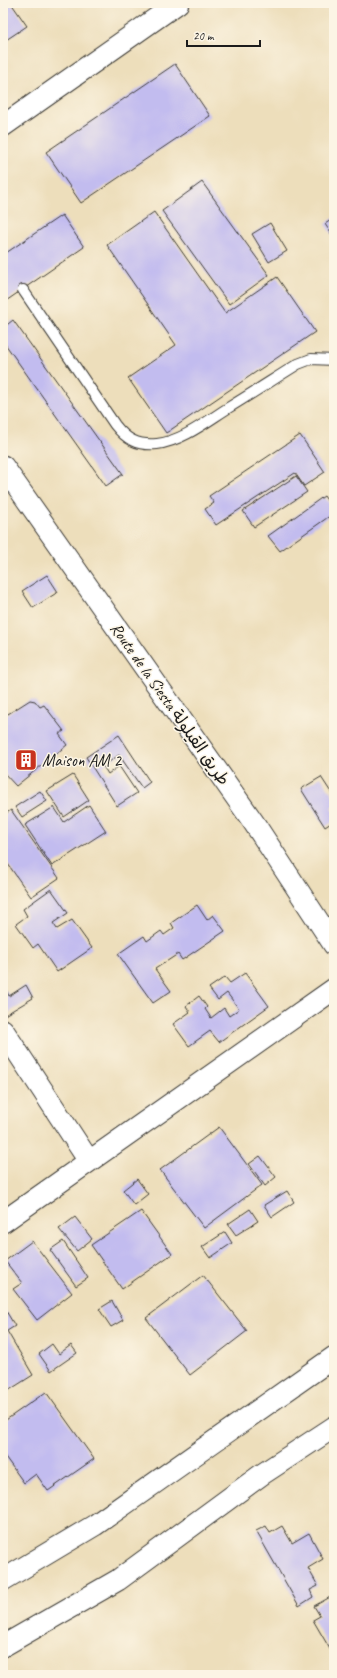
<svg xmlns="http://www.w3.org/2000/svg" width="337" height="1678" font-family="Caveat,'Playpen Sans Arabic',sans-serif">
<rect width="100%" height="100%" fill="#fcf5e5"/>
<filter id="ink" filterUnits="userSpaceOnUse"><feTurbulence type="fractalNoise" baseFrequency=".025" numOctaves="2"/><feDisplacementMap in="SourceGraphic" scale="8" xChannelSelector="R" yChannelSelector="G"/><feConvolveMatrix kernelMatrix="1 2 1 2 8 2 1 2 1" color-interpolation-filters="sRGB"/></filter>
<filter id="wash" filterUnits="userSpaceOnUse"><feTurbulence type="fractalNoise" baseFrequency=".012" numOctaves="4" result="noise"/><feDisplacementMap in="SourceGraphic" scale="16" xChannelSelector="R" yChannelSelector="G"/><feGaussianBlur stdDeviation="0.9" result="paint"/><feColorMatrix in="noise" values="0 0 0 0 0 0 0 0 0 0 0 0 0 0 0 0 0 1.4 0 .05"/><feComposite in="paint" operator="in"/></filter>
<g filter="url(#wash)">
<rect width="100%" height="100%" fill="#eddebb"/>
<g id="blocks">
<!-- building -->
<path fill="#c2bcef" d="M3 3H11L27 26 3 42Z
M175 64 210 116 81 203 46 152Z
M202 182 269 275 229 304 162 211Z
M154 212 225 313 277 277 315 332 166 433 128 378 176 345 107 245Z
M62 215 84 247 3 303V255Z
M334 218V238L325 224Z
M270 223 287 251 269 262 252 234Z
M13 320 123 474 106 486 3 341V328Z
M300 435 325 472 304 486 295 473 216 525 205 509 214 503 209 496Z
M296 476 307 492 254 527 243 511Z
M324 496 334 510V513L280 551 268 536Z
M47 575 58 592 33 608 22 591Z
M30 700 35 701 40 707 44 705 64 731 59 734 67 745 16 786 3 772V714L6 712 8 714Z
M119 735 150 782 142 788 119 755 103 766 108 774 119 766 137 793 117 806 86 757Z
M73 775 89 800 64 817 47 791Z
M321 777 334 797V806L331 808 334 813V821L325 827 301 789Z
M40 791 47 801 22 817 15 807Z
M89 805 106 831 52 866 25 825 54 807 64 822Z
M11 810 59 878 31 897 3 857V815Z
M51 889 68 913 53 923 57 929 72 920 92 948 57 972 38 944 33 948 16 924 27 916 23 909Z
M197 905 207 920 213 915 225 931 182 960 178 954 155 969 171 991 153 1003 118 954 144 936 147 941 161 931 164 935 174 928 171 923Z
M245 973 269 1006 219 1042 210 1031 189 1046 173 1024 190 1012 186 1006 199 996 207 1007 205 1009 211 1018 224 1008 229 1016 239 1009 227 993 218 1000 209 988 225 977 230 983Z
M26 985 33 998 3 1016V992L6 990 9 996Z
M219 1127 262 1185 204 1228 160 1170Z
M260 1156 276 1177 265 1186 249 1164Z
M137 1179 148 1194 134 1205 123 1190Z
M287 1191 294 1202 272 1217 264 1205Z
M250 1209 258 1221 236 1235 228 1224Z
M141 1211 172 1254 122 1289 91 1245Z
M75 1217 92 1239 77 1251 59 1229Z
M225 1232 232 1243 210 1258 202 1247Z
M32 1241 72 1293 37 1320 13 1289 22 1283 5 1261Z
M63 1241 88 1278 76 1286 50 1250Z
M203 1275 247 1331 190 1375 146 1318Z
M112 1301 123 1320 111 1327 99 1309Z
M3 1306 15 1326 7 1331 33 1375 3 1394Z
M52 1344 59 1354 71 1345 77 1353 51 1371 39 1354Z
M46 1392 94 1459 48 1491 36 1474 24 1483 3 1454V1422Z
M266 1526 270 1533 282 1526 292 1543 309 1533 323 1559 308 1568 318 1586 310 1590 313 1597 299 1606 256 1531Z
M334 1595V1656L313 1620 320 1616 314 1606Z"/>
</g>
</g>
<g filter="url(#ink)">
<use href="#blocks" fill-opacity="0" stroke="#3b3934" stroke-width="1"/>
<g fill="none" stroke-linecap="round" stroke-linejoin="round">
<!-- service casing -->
<g stroke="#3b3934" stroke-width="12">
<path id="service" d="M23 290 115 425C126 439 137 446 157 444 182 441 206 422 228 408 251 394 274 379 298 364L311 359 334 360"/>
</g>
<!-- minor casing -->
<g stroke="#3b3934" stroke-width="23">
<path id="minor" d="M3 126 178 3
M3 466 254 823 334 945
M3 1030 89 1161
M3 1222 334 989
M3 1580 95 1525 334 1357
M3 1646 118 1580 261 1475 334 1427"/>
</g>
<!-- service -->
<use href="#service" stroke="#fff" stroke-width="10"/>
<!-- minor -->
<use href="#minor" stroke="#fff" stroke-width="21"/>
</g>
</g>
<!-- icons -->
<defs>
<g id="building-square" transform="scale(1.15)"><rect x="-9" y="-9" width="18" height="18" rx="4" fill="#c8321e" stroke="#fcf5e5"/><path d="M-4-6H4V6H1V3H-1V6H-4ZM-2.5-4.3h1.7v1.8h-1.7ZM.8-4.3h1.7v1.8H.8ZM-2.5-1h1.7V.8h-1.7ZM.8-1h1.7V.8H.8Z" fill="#fff"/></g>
</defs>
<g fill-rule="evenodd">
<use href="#building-square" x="26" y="760"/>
</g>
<g text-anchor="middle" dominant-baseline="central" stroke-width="3" stroke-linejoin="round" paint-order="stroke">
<!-- street labels -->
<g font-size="17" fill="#1c1c1c" stroke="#fcf5e5">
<text transform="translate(170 704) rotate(55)">Route de la Siesta طريق القيلولة</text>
</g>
<!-- poi labels -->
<g font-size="17" fill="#1c1c1c" stroke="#fcf5e5" text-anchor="start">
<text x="42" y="760">Maison AM 2</text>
</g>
</g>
<!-- margin -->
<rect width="337" height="1678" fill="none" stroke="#fcf5e5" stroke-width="16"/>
<!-- scale -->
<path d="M187 40v6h73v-6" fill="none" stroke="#1c1c1c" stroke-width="2"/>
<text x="193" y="40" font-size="12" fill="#1c1c1c" stroke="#fcf5e5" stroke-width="3" paint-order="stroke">20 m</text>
</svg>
